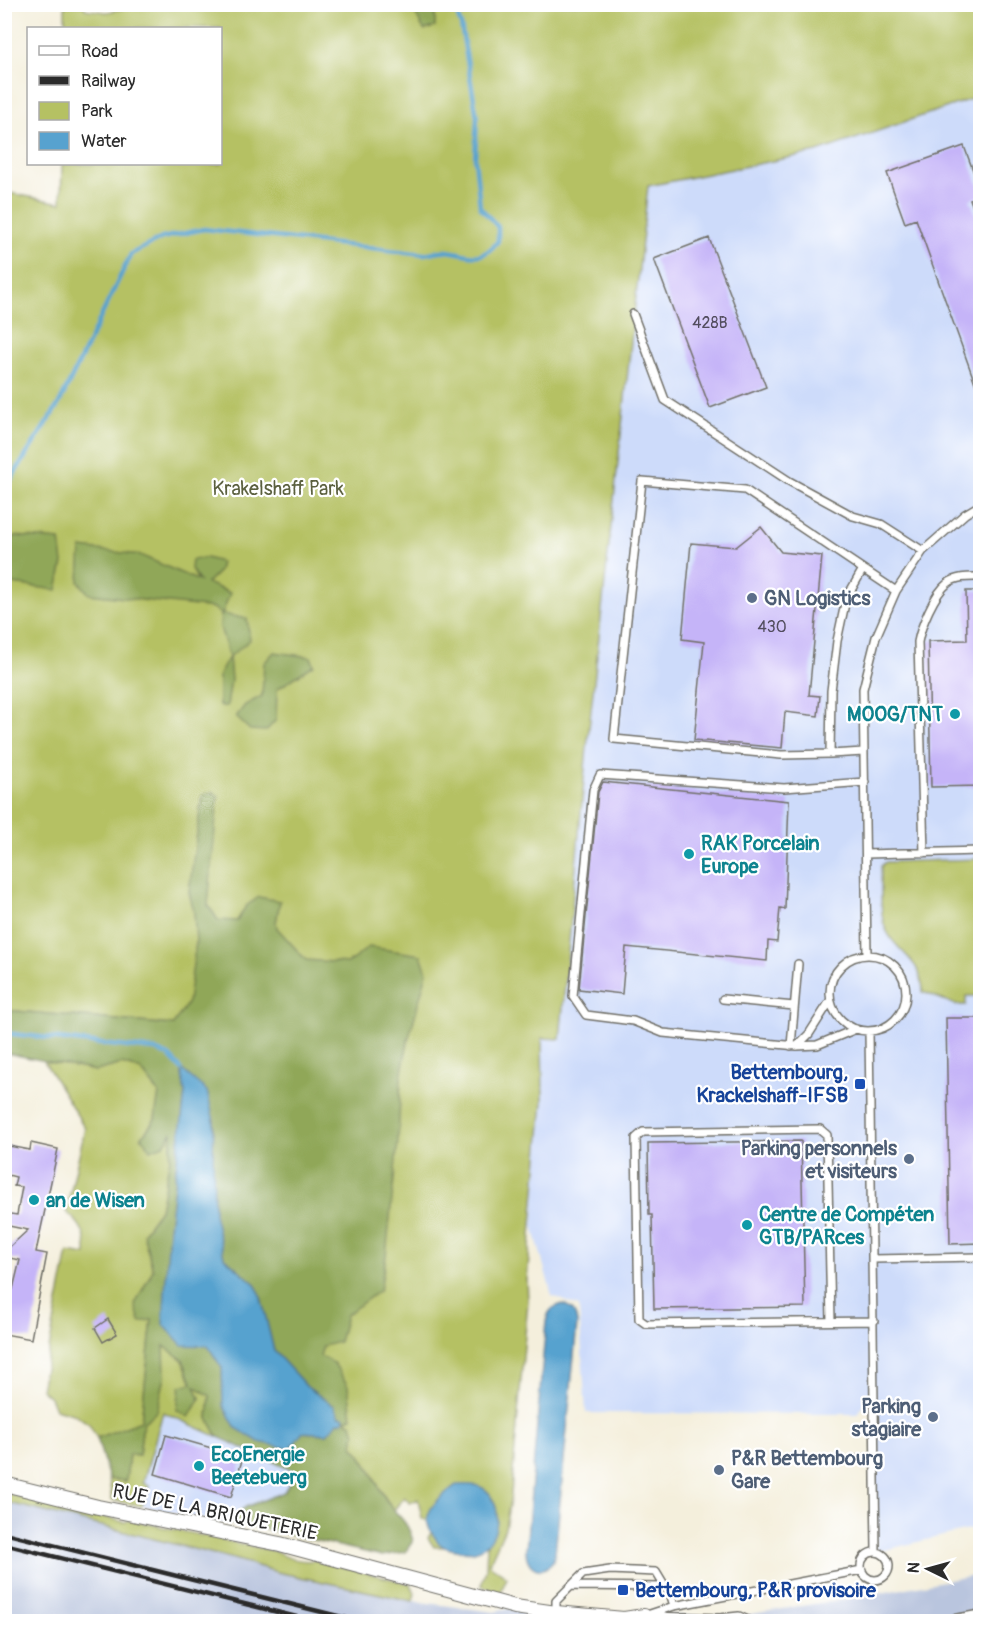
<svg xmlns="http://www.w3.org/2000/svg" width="985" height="1626" font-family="Pangolin,sans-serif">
<rect width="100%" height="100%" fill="#fff"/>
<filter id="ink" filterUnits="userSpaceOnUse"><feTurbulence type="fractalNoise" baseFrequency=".0167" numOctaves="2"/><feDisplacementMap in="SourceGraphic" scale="12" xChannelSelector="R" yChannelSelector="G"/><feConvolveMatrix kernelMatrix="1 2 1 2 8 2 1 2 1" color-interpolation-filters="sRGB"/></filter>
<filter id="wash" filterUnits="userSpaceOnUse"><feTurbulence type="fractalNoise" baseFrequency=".008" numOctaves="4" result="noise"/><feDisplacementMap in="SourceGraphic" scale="24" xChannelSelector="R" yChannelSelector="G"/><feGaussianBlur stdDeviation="1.35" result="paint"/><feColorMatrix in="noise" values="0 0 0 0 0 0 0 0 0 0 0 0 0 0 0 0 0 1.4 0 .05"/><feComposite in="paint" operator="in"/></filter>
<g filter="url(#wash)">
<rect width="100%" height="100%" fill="#f4efdc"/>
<!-- built -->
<path fill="#cddbfa" d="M980 96V859L887 862 881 867 883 923 892 941 909 955 919 971 923 992 980 996V1527L876 1552 874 1383 858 1414 586 1413 579 1307 552 1296 533 1226 543 1101 542 1038 560 1039 587 747 648 185 817 152Z
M163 1412 218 1437 296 1472 284 1492 246 1507 231 1517 233 1525 142 1506 148 1486 142 1484Z"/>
<!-- industrial -->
<path fill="#b9c5de" d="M5 1502 238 1560 277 1572 413 1601 494 1612 515 1607 556 1613 739 1616 876 1594 980 1574V1622H5Z"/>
<!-- green -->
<path fill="#b5c163" stroke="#707647" stroke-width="1.5" d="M131 4 980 5V96L817 152 648 186 587 747 560 1039 542 1038 543 1101 527 1280 528 1301 511 1494 505 1528 489 1564 507 1577 500 1594 481 1585 486 1569 487 1544C462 1558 458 1544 434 1547L428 1538 431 1533 428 1520 422 1518 418 1499 410 1503 404 1497 394 1510C377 1491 372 1464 353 1446L185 1093 172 1025 5 1010 4 192 61 203 62 164H220V28H65V5H84L85 9 107 12 131 7Z
M980 859V996H966V1005H956L923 992C922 956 892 952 884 924 879 909 882 883 881 866L886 862Z
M44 1061 96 1071 122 1064 141 1070 159 1093 155 1119 142 1137 173 1130 170 1158 160 1210 143 1233 153 1270 135 1304 152 1320 141 1422 97 1438 89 1424 76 1415 55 1409 50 1397 41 1389 68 1252 86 1255C87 1235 82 1224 66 1212L85 1128Z
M163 1345 183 1360 192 1384 177 1410 189 1417 200 1398 194 1385 210 1396 208 1418 218 1437 163 1412 143 1483 149 1485 142 1506 112 1500 109 1479 126 1481 129 1454 139 1455 143 1423 164 1377Z
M5 1493 124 1522 131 1520 278 1552C287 1559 303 1562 315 1560L411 1584 415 1593 413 1601 277 1572 238 1560 5 1502Z"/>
<!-- forest -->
<path fill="#90a759" stroke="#5e6942" stroke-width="1.5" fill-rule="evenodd" d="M411 5H435V27L424 30Z
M16 536 60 540 63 563 57 590 5 583V541Z
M81 548 140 555 199 581 191 569 192 560 206 558 221 562 219 571 207 583 230 593 222 614 247 619 250 640 229 657 231 680 227 706H219V675L229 657 220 627 221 615 214 608 89 594 79 582Z
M274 652 311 657 314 665 277 689 276 720 266 731 250 730 236 717 245 705 262 696 264 663Z
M212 792 218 796 208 905 218 920 237 921 246 906 259 897 280 901 276 923 277 928 306 960 348 963 369 947 421 955 427 972 408 1041 401 1077 398 1141 386 1256 380 1290 346 1315 339 1342 323 1346 320 1356 334 1363 348 1386 352 1417 345 1420 352 1424 355 1433 353 1446C368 1461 374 1480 385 1498 396 1517 406 1516 413 1541L405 1552 382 1556 244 1524 233 1525 231 1517 246 1507 284 1492 296 1472 218 1437 208 1418 210 1396 195 1386 200 1398 189 1417 177 1410 180 1386 192 1383 183 1360 164 1346 165 1377 157 1411 143 1423 139 1455 129 1454 126 1481 109 1479 97 1438 141 1421 152 1320 140 1322 135 1304 153 1270 143 1233 160 1210 170 1158 172 1132 164 1145 150 1150 142 1137 155 1119 159 1093 141 1070 122 1064 96 1071 5 1053 4 1010 173 1025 188 1002 196 942 194 913 189 892 202 795ZM182 1069 214 1121 213 1152 214 1214 224 1257 254 1283 260 1293 274 1351 307 1387 334 1406 339 1416 327 1434 236 1428 223 1405 222 1368 208 1345 164 1324 169 1229 185 1093Z"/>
<!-- water -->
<path fill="#57a2cf" stroke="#41667d" stroke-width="1.5" d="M181 1069 207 1091 214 1121 213 1152 214 1214 224 1257 254 1283 260 1293 274 1351 307 1387 334 1406 339 1416 344 1417 343 1422H338L327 1434 303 1432 290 1449 259 1442 236 1428 223 1405 222 1368 208 1346 182 1345 163 1324 169 1229 185 1093Z
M563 1304C573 1308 576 1313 577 1324L555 1554C550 1577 526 1573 526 1550L546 1322C548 1311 552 1307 563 1304Z
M456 1485C464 1485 475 1483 483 1488 505 1501 501 1546 474 1551 465 1553 456 1550 447 1548 440 1546 438 1542 434 1536 416 1514 440 1497 456 1485Z"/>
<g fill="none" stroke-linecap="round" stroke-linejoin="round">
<!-- stream -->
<path stroke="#57a2cf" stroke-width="4.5" d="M4 490 60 402 131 254 162 238 204 229 424 254C431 253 440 250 447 251 471 254 480 264 498 241V227L480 207 475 159 477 117 461 25 453 4
M4 1033 155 1050 169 1056 181 1069"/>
</g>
<g id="blocks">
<!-- building -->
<path fill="#c5b4f8" d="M964 146 981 192V196L970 199 981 229V393L979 394 916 219 905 223 887 173Z
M709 238 766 387 710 408 654 259Z
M761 527 781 552 822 556 809 695 820 696 818 716 785 712 782 748 694 740 704 642 682 639 691 543 736 547Z
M966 591H981V786L931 787 928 641 967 640Z
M603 782 789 801 785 909 780 908 777 942 768 941 767 961 626 947 622 994 579 989 598 792Z
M946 1018H981V1243L950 1244Z
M801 1141 805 1307 654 1309 652 1215H649L648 1143Z
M31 1143 58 1149 36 1252 47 1254 31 1339 4 1334V1287L13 1289 20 1260 4 1257V1252L28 1230 4 1225V1213L17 1215 22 1187 14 1186 16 1177 4 1174V1145L30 1150Z
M108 1319 117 1334 103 1342 95 1328Z
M166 1435 243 1457 231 1497 155 1474Z"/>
</g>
</g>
<g filter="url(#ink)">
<use href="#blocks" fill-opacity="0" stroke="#717069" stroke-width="1.5"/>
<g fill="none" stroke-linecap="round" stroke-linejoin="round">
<!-- lane casing -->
<g stroke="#717069" stroke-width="10">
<path id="lane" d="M633 314 665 400 789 481 853 516 881 524 923 551
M864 752 830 754 831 691 837 641 846 599 863 569 896 591
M830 754 781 755 614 739 642 481 745 490 863 569
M924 853 918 642C921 626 934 594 948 583 957 576 970 577 980 577
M866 854 980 851
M867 955 863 689 876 637 896 591 923 551 965 514 980 505
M830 993a38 38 0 1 1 76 0a38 38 0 1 1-76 0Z
M723 999 794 1006
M856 1029 817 1045 797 1046 663 1033 633 1021 586 1015 573 996 593 790 600 775 784 788 865 782
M869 1031 876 1552
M791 1046 798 964
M797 1046 809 1034 830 1001
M873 1259 980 1257
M831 1321 827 1135 820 1129 643 1132 636 1138 639 1319 646 1324 874 1321
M849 1461 876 1456
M861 1566a14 14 0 1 1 28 0a14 14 0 1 1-28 0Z
M665 1587 671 1596 674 1606
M556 1613V1601L583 1574 610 1570 656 1572 665 1587 572 1586
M644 1616 674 1606 862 1570
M650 1616 720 1618 739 1616 752 1622
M936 1622 980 1614"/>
</g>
<!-- street casing -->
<g stroke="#717069" stroke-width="16">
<path id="street" d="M4 1484 98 1507 280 1544 515 1607 556 1613 624 1619 644 1616"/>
</g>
<!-- lane -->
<use href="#lane" stroke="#fff" stroke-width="7"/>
<!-- street -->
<use href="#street" stroke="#fff" stroke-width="14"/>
<!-- rail -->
<path stroke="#2b2b2b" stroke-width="4.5" d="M4 1533 362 1622
M4 1544 317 1622"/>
</g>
</g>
<!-- markers -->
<g fill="#5c6f8a" stroke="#fff" stroke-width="2">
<circle cx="752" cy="598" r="6"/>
<circle cx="909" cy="1159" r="6"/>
<circle cx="933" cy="1417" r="6"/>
<circle cx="719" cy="1470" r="6"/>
</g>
<g fill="#0f9aa8" stroke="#fff" stroke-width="2">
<circle cx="955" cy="714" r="6"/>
<circle cx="689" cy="854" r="6"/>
<circle cx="34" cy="1200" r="6"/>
<circle cx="747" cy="1225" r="6"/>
<circle cx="199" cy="1466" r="6"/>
</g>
<g fill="#1a4fb4" stroke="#fff" stroke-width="2">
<rect x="854" y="1078" width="12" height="12" rx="3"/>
<rect x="617" y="1584" width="12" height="12" rx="3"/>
</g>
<g text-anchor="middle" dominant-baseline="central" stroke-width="4.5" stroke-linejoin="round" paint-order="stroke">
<!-- number labels -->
<g font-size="16" fill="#524d5e">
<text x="710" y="323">428B</text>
<text x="772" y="627">430</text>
</g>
<!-- park labels -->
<g font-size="20" fill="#5b603f" stroke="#fff">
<text x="278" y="488">Krakelshaff Park</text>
</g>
<!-- service labels -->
<g font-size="20" font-weight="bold" fill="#4e5e75" stroke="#fff" text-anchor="start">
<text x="764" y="598">GN Logistics</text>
<text x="897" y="1148" text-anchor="end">Parking personnels<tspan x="897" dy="23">et visiteurs</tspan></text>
<text x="921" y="1406" text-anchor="end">Parking<tspan x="921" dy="23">stagiaire</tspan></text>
<text x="731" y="1458">P&amp;R Bettembourg<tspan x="731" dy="23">Gare</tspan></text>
</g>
<!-- culture labels -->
<g font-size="20" font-weight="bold" fill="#0d838f" stroke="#fff" text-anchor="start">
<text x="943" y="714" text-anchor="end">MOOG/TNT</text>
<text x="701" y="843">RAK Porcelain<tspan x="701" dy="23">Europe</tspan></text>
<text x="46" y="1200">an de Wisen</text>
<text x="759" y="1214">Centre de Compéten<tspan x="759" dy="23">GTB/PARces</tspan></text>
<text x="211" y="1454">EcoEnergie<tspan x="211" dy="23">Beetebuerg</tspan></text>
</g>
<!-- transit labels -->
<g font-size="20" font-weight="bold" fill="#164399" stroke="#fff" text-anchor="end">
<text x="848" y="1072">Bettembourg,<tspan x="848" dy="23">Krackelshaff-IFSB</tspan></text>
<text x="635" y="1590" text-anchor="start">Bettembourg, P&amp;R provisoire</text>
</g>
<!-- street labels -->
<g font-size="20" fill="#2b2b2b" stroke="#fff">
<text transform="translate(215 1512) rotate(12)">RUE DE LA BRIQUETERIE</text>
</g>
</g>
<!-- margin -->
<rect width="985" height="1626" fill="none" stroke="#fff" stroke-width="24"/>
<!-- legend -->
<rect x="27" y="27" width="195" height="138" fill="#ffffff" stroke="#aaaaaa" stroke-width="1.5"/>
<rect x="39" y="46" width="30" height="9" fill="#ffffff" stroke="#aaaaaa" stroke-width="1.5"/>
<text x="81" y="57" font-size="18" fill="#2b2b2b">Road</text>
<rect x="39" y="76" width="30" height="9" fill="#2b2b2b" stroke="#aaaaaa" stroke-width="1.5"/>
<text x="81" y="87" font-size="18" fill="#2b2b2b">Railway</text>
<rect x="39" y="102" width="30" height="18" fill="#b5c163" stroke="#aaaaaa" stroke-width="1.5"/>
<text x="81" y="117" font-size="18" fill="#2b2b2b">Park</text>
<rect x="39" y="132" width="30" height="18" fill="#57a2cf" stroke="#aaaaaa" stroke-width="1.5"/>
<text x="81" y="147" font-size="18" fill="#2b2b2b">Water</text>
<!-- north arrow -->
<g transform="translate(928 1569) rotate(275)" stroke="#ffffff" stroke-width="4.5" paint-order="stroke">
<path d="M0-4.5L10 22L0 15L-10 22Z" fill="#2b2b2b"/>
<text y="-9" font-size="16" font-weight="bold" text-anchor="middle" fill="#2b2b2b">N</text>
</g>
</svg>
